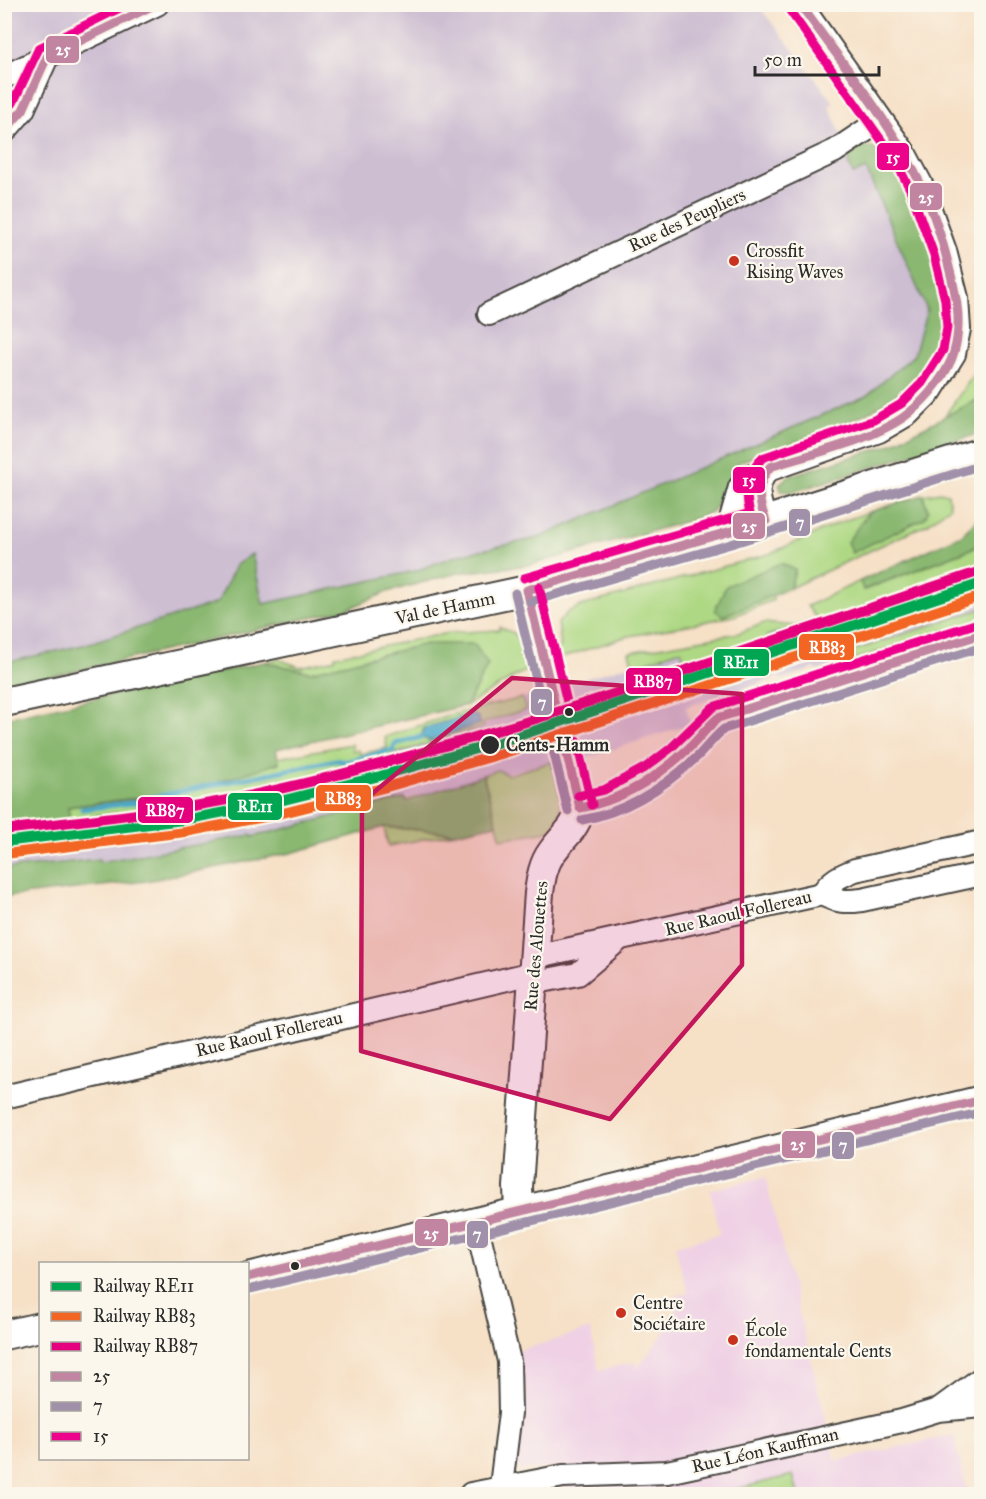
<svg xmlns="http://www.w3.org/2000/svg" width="986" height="1499" font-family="'IM FELL Great Primer',serif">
<rect width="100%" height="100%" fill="#fbf7ec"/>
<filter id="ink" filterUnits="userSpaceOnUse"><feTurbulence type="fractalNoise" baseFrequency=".0167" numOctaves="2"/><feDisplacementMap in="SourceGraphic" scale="12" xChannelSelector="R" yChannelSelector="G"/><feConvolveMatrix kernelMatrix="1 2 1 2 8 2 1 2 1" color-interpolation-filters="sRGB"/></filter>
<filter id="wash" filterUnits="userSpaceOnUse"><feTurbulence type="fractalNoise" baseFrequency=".008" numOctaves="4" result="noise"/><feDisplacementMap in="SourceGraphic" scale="24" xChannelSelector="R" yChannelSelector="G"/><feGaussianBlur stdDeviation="1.35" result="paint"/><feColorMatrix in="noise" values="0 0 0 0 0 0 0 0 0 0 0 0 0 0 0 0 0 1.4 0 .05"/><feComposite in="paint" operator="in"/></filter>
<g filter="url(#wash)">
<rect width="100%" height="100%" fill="#f6e0c6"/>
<!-- built -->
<path fill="#efd0e5" d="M765 1177 836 1461 953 1435 968 1494H568L559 1467 520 1470 516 1463 524 1384 518 1351 590 1329 599 1370 637 1362 636 1370 677 1316 673 1297 688 1293 675 1245 720 1234 710 1190Z"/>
<!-- industrial -->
<path fill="#cdbed2" d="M4 5H758L834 103 829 106 850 155 848 163 853 174 866 169 899 240 927 310 914 355 866 396 538 538 458 555 415 571 263 604 252 554 236 565 217 603 83 645 5 663Z
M981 571V609L843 653 844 656 836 659 837 665 835 666 817 671 815 668 781 680 779 677 686 707 691 724 553 769 551 762 252 838 251 835 99 862V859L5 869V825L36 823 37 826 95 820V816L121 812V816L240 796 239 792 264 787 266 791 392 761 391 755 483 728V724L525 711 522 698 681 649 688 666 768 640 767 636 790 629 791 632Z"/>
<!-- green -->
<path fill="#aed883" stroke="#6c8257" stroke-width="1.5" d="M978 368 981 370V398L944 417Z
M940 492 948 494 950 507 927 524 790 588 795 571 723 616 773 595V600L734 616 625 637 564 657 519 674 467 705 488 664 426 644 310 672 264 662 278 659 300 667 335 659V656L448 633 499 630 500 627 516 634 524 657 561 646 558 623 568 612 581 606 769 554 841 522 869 512 848 542 852 553 928 511 923 495Z
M981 545V571L791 632 789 629 767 636 768 640 687 666 681 650 633 666 629 652 739 633 764 623 796 626 817 619 807 606 860 581 864 590Z
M981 609V620L837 665 835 659 843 656V654Z
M522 698 526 710 483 723 484 727 391 755 392 761 265 792 264 787 240 792V797L121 817 120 813 96 815V820L70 822 67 807 149 798 279 762 277 758 352 744 353 751 359 750 360 754 387 748 385 737 451 715Z
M551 762C558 788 567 805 554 830L501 839 483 775 498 770 508 775Z
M384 827 455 833 388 846Z
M793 1475 798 1494H716Z"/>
<!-- forest -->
<path fill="#8ab871" stroke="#5a724e" stroke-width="1.5" d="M863 146C880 149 888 153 898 168 923 216 960 291 941 346 940 351 934 357 931 361 886 420 805 437 739 462L713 511 698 518 530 565 458 573 387 592 348 609 5 687 4 663 83 645 217 603 236 565 252 554 263 604 415 571 458 555 538 538 866 396 914 355 927 310 866 169 853 174 848 163 850 155Z
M981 398V433L793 492 781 491 779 484 789 476 887 446Z
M923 495 928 511 925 518 852 553 847 542 869 512Z
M981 515V545L863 590 860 581 962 535Z
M781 563 795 570 790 588 723 616 715 610 726 586Z
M426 644H474L488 664 467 705 276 749 279 763 188 791 68 807 70 822 37 826 36 823 5 825V718L264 662 310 672Z
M483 775 497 824 455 833 384 827 291 853 146 881 5 897V869L99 859 100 862 251 835 252 837 405 798 406 801Z"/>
<!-- water -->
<path fill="#49a7c8" stroke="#3a697a" stroke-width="1.5" d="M472 714 478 717 480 724 429 741 421 737 424 728Z"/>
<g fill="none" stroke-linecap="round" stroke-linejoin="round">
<!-- stream -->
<path stroke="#49a7c8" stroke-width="5" d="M82 809 141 802 149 798 336 760 345 762 393 750 395 744 421 737"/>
</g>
</g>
<g filter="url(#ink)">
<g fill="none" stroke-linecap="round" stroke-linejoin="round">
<!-- minor casing -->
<g stroke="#494642" stroke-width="26">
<path id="minor" d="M4 77 157 4
M4 132 23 110 47 57
M489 314 835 151 881 120
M766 521C758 500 753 485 770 467
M727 533 740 487 748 477 879 431 908 414 931 391 954 354 959 329 957 298 945 251 921 184 904 152 800 4
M580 808C615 805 663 773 689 748 700 738 707 726 718 718L982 634
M822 894C831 880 840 876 855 870L982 842
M534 957 822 894C836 902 847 902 862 900L982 874
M532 983 578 974 618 940
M4 1097 533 973
M476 1222 509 1361 510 1413 500 1494
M938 1410 982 1406
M471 1494 563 1476 667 1472 902 1421 938 1410 982 1378"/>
</g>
<!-- major casing -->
<g stroke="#494642" stroke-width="32">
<path id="major" d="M4 702 527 590 727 533 982 452
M519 1211 518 1187 539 893C541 878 543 864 552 852 563 836 577 828 580 808L527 590
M248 1277 982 1100
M4 1335 40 1327"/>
</g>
<!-- minor -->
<use href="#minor" stroke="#fff" stroke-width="22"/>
<!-- major -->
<use href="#major" stroke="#fff" stroke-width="28"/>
<!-- bus-1 casing -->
<g stroke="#fbf7ec" stroke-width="14">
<path id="bus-1" d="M4 131 23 110 47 57 156 4
M527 590 766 521C758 500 755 485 770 467 810 454 878 439 909 413 926 399 948 374 954 352 962 324 957 298 950 271 943 242 933 209 919 181 888 118 841 62 800 4
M527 590 580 808
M580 808C621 801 658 777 689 748 699 739 707 727 718 718L982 634
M248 1277 982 1100"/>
</g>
<!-- bus-2 casing -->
<g stroke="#fbf7ec" stroke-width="14">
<path id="bus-2" d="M515 593 568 811
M530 602 731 544 982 465
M582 820C626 812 666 786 698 756 707 747 714 737 724 729L982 647
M251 1289 982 1112"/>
</g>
<!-- bus-3 casing -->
<g stroke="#fbf7ec" stroke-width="14">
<path id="bus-3" d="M4 113 13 103 39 48 128 4
M524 578 750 513C744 492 747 475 762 458L874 420 901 404 922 383 943 350 947 328 945 300 934 255 910 189 894 158 790 11
M539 587 592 805
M578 796 604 790 646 767 671 748 713 707 978 623"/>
</g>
<!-- bus-1 -->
<use href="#bus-1" stroke="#c285a1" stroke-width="9"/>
<!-- bus-2 -->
<use href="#bus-2" stroke="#a090aa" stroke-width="9"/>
<!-- bus-3 -->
<use href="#bus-3" stroke="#ed028c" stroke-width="9"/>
<!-- rail-1 casing -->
<g stroke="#fbf7ec" stroke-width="15">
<path id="rail-1" d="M4 842 183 820 272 803 380 776 497 743 982 583"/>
</g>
<!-- rail-2 casing -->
<g stroke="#fbf7ec" stroke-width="15">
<path id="rail-2" d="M5 854 185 832 275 815 383 788 501 754 982 596"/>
</g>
<!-- rail-3 casing -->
<g stroke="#fbf7ec" stroke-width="15">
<path id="rail-3" d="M4 830C93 819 183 811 271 791 509 737 746 648 978 572"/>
</g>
<!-- rail-1 -->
<use href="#rail-1" stroke="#00a651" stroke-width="10"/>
<!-- rail-2 -->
<use href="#rail-2" stroke="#f26522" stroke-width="10"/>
<!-- rail-3 -->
<use href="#rail-3" stroke="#e5007d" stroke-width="10"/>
</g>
</g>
<!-- marked area -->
<path fill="#c2185b" fill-opacity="0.2" stroke="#c2185b" stroke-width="4.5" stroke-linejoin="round" d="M512 678 742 694V965L610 1119 361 1051 362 802Z"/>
<!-- markers -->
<g fill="#c8321e" stroke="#fbf7ec" stroke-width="2">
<circle cx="734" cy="261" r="6"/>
<circle cx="621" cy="1313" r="6"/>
<circle cx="733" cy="1340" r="6"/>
</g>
<g fill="#2b2b2b" stroke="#fbf7ec" stroke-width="2">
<circle cx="569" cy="712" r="5"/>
<circle cx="490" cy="745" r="10"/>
<circle cx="295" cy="1266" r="5"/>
</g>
<g text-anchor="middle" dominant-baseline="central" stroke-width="4.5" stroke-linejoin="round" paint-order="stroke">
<!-- street labels -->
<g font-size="18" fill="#2b2b2b" stroke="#fbf7ec">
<text transform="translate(687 220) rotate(-25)">Rue des Peupliers</text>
<text transform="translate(445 608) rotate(-12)">Val de Hamm</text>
<text transform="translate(738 913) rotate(-13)">Rue Raoul Follereau</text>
<text transform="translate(536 946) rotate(-85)">Rue des Alouettes</text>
<text transform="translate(269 1034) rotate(-13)">Rue Raoul Follereau</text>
<text transform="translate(765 1450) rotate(-13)">Rue Léon Kauffman</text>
</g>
<!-- poi labels -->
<g font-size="18" fill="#2b2b2b" stroke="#fbf7ec" text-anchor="start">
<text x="746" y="251">Crossfit<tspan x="746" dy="21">Rising Waves</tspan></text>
<text x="633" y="1303">Centre<tspan x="633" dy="21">Sociétaire</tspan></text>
<text x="745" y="1330">École<tspan x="745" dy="21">fondamentale Cents</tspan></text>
</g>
<!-- stop labels -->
<g font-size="18" font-weight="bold" fill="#2b2b2b" stroke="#fbf7ec" text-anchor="start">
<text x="506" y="745">Cents-Hamm</text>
</g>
</g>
<g stroke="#fbf7ec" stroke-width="2">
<rect x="45" y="35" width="35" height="29" rx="6" fill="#c285a1"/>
<rect x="876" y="142" width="34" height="29" rx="6" fill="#ed028c"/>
<rect x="909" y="182" width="34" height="29" rx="6" fill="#c285a1"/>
<rect x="732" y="466" width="34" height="28" rx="6" fill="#ed028c"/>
<rect x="788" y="508" width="23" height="29" rx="6" fill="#a090aa"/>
<rect x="732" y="512" width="34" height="28" rx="6" fill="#c285a1"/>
<rect x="798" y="633" width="57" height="28" rx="6" fill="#f26522"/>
<rect x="713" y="648" width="57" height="29" rx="6" fill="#00a651"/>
<rect x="625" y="667" width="57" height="28" rx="6" fill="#e5007d"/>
<rect x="530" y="688" width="23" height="28" rx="6" fill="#a090aa"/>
<rect x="315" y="784" width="57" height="28" rx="6" fill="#f26522"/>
<rect x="227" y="792" width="56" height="29" rx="6" fill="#00a651"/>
<rect x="137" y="796" width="57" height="28" rx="6" fill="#e5007d"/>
<rect x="781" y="1130" width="35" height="29" rx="6" fill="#c285a1"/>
<rect x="831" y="1131" width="24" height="29" rx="6" fill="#a090aa"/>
<rect x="414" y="1218" width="35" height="29" rx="6" fill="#c285a1"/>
<rect x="466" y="1220" width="23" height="29" rx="6" fill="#a090aa"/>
</g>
<g font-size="16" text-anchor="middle" font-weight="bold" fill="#fff">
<text x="63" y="55">25</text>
<text x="893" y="163">15</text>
<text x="926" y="203">25</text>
<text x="749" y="486">15</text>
<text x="800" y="528">7</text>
<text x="749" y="532">25</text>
<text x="827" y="653">RB83</text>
<text x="741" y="668">RE11</text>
<text x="653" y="687">RB87</text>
<text x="542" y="708">7</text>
<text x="343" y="804">RB83</text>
<text x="255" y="812">RE11</text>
<text x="165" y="816">RB87</text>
<text x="798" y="1150">25</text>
<text x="843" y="1151">7</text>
<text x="431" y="1239">25</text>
<text x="477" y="1240">7</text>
</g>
<!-- margin -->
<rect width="986" height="1499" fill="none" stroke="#fbf7ec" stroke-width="24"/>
<!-- legend -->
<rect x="39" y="1262" width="210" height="198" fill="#fbf7ec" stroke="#a8a59f" stroke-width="1.5"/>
<rect x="51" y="1282" width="30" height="9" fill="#00a651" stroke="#a8a59f" stroke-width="1.5"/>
<text x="93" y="1292" font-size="18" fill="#2b2b2b">Railway RE11</text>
<rect x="51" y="1312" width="30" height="9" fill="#f26522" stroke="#a8a59f" stroke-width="1.5"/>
<text x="93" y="1322" font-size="18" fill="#2b2b2b">Railway RB83</text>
<rect x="51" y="1342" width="30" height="9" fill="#e5007d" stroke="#a8a59f" stroke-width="1.5"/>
<text x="93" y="1352" font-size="18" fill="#2b2b2b">Railway RB87</text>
<rect x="51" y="1372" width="30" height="9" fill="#c285a1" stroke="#a8a59f" stroke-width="1.5"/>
<text x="93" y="1382" font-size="18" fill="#2b2b2b">25</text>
<rect x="51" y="1402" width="30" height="9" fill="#a090aa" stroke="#a8a59f" stroke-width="1.5"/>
<text x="93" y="1412" font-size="18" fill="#2b2b2b">7</text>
<rect x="51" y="1432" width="30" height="9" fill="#ed028c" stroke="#a8a59f" stroke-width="1.5"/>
<text x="93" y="1442" font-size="18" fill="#2b2b2b">15</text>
<!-- scale -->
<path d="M755 66v9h124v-9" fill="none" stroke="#2b2b2b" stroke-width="3"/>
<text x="764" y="66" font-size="18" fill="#2b2b2b" stroke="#fbf7ec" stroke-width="4.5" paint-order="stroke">50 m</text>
</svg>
